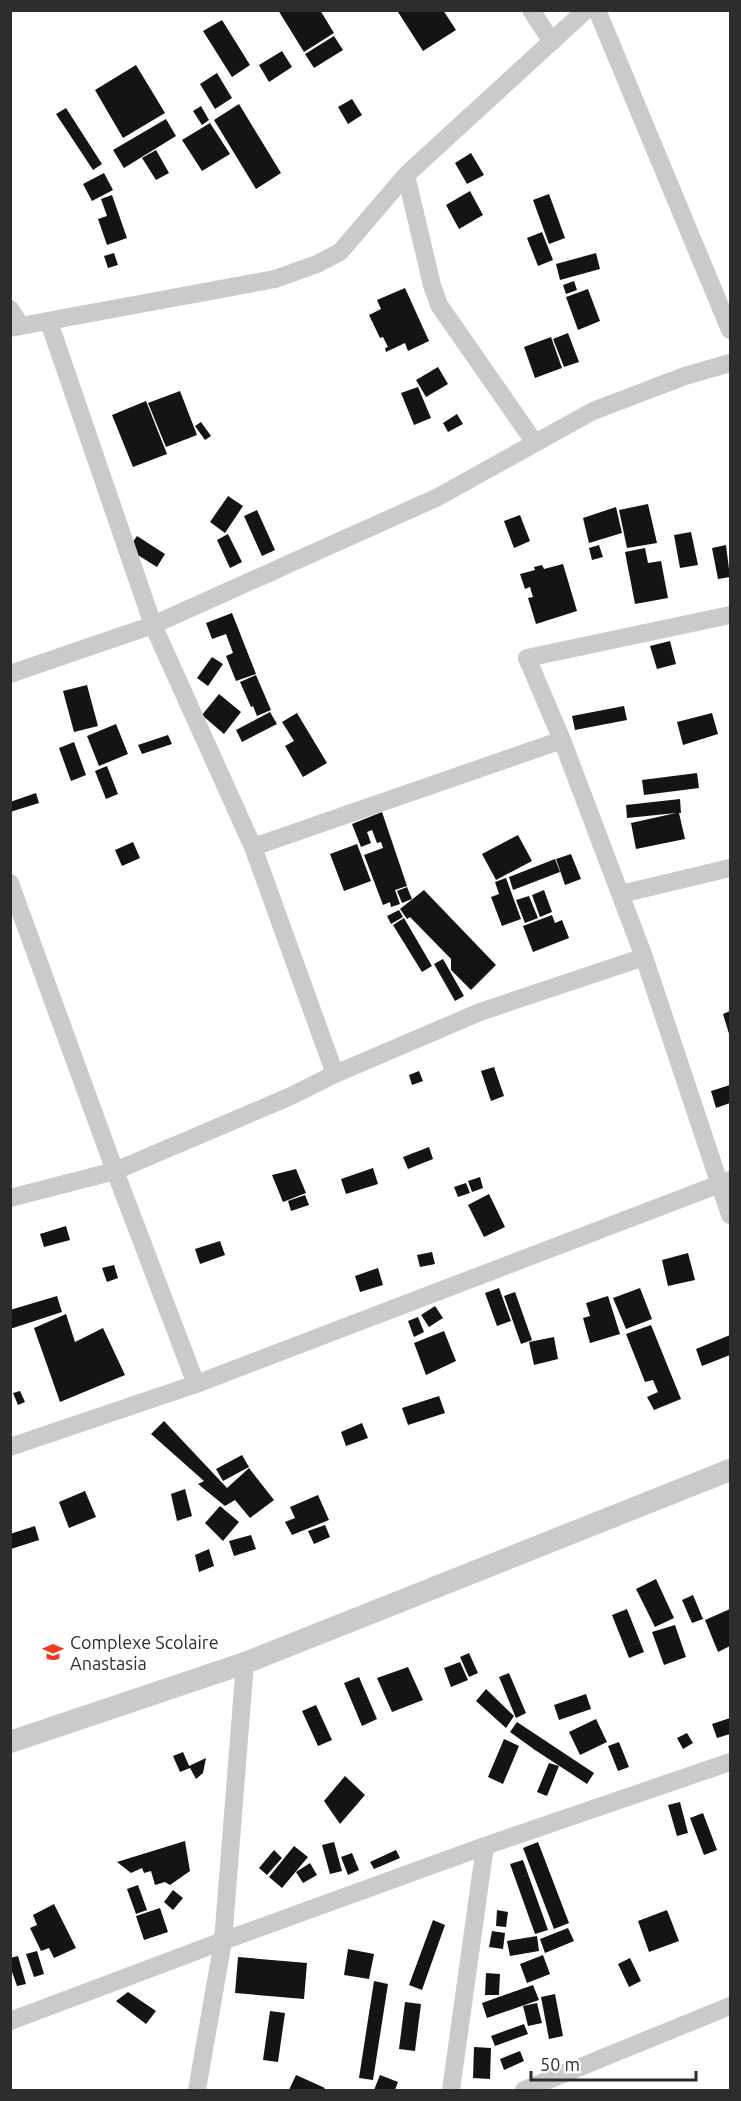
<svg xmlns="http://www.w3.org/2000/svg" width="741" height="2101" font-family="Ubuntu,sans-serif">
<rect width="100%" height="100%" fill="#fff"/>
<!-- building -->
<path fill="#141414" d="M278 10H320L334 33 304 52Z
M400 10H443L456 30 423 51 398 12Z
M222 20 250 65 232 77 203 31Z
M334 36 343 50 314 68 305 54Z
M282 51 292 67 269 82 259 65Z
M136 65 165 113 123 138 95 90Z
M217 73 232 98 215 109 200 84Z
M352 99 362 115 348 124 338 107Z
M239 104 281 173 256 189 214 120Z
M201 106 209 120 202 125 193 111Z
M66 108 102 164 93 170 56 114Z
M166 119 176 136 124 168 113 150Z
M210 123 230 154 202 171 182 140Z
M156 150 169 173 156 180 142 158Z
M471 153 484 175 467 184 455 163Z
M104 173 113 190 92 201 83 184Z
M470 191 483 215 459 229 446 205Z
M549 194 565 238 549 244 533 200Z
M112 195 127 238 107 245 98 219 107 216 101 199Z
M542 232 553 260 538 266 527 238Z
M114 253 118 265 108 268 104 256Z
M596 253 600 269 560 280 556 264Z
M574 281 577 290 566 294 563 285Z
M405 288 429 341 408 351 405 343 386 352 385 348 388 347 383 337 380 338 369 315 381 309 377 300Z
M588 289 600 321 578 330 566 297Z
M568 333 579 362 564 367 553 339Z
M551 337 562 368 535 378 524 347Z
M438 367 448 384 426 397 416 380Z
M418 387 431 418 414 425 401 393Z
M180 391 197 435 166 447 148 403Z
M146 401 167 454 133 467 112 415Z
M457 414 463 424 448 432 443 423Z
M201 422 211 436 205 440 195 426Z
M228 496 243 506 225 533 210 522Z
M648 504 657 543 627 548 619 510Z
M616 507 622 533 589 543 583 518Z
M257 510 275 550 262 556 244 516Z
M520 515 530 541 514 548 504 521Z
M691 532 698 565 680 568 674 535Z
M228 534 242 562 230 568 217 540Z
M137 536 165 554 157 567 128 549Z
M599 545 603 557 592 560 589 548Z
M726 545 730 577 718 579 712 548Z
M645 548 648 563 661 561 668 598 635 604 625 552Z
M563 564 577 611 536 624 528 598 533 597 530 587 525 589 520 574 535 570 534 567 542 565 544 569Z
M232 613 256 674 236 681 226 656 233 653 226 634 212 639 206 623Z
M670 641 676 664 657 669 650 646Z
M212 657 223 664 208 686 197 678Z
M256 675 271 710 257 716 253 706 251 707 240 682Z
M87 685 98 726 74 732 63 691Z
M219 694 241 712 224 734 202 715Z
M624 706 627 720 575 730 572 716Z
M270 712 277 724 242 742 236 730Z
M297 713 327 763 303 777 285 746 294 741 282 722Z
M712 713 718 734 683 745 677 722Z
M116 724 128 754 99 766 87 736Z
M168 735 172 744 142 754 138 745Z
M74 742 86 775 71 781 59 748Z
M107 766 118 794 106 799 95 771Z
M697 773 699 788 644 795 642 780Z
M36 793 39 803 10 812V802Z
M680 799 681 813H679L685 839 636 849 631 823 676 813 627 818 626 805Z
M382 812 407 886 395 890 400 904 391 907 390 902 383 905 364 855 383 848 381 842 377 843 372 830 367 832 371 843 361 847 352 824Z
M518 835 532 861 496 880 482 854Z
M133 842 140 858 122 866 115 850Z
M357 844 371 881 344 891 330 854Z
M571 854 581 879 565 885 556 859Z
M555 859 560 872 513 890 509 877Z
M506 878 521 919 502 926 491 897 499 894 495 882Z
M407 887 412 899 402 903 397 891Z
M424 890 496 965 471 990 451 970V959L410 917 407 919 400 909Z
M544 890 552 912 540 917 532 895Z
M529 896 538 918 525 923 516 900Z
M399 910 403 917 391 924 387 916Z
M552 915 555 923 562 920 569 938 533 952 523 926Z
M404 918 432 966 422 972 393 925Z
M443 959 464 996 455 1001 434 964Z
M730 1011V1037L723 1014Z
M494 1067 504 1096 491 1101 481 1071Z
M419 1071 423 1081 412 1085 409 1075Z
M730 1085V1103L716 1108 711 1091Z
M429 1147 433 1159 408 1169 403 1157Z
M373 1168 378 1184 346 1194 341 1179Z
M296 1169 306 1193 283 1202 272 1175Z
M480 1177 483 1188 472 1192 468 1181Z
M466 1183 470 1193 458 1197 454 1187Z
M489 1194 505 1227 484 1237 468 1205Z
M305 1195 309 1205 291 1211 288 1201Z
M66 1226 70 1240 44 1247 40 1234Z
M220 1241 225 1255 200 1264 195 1249Z
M432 1252 435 1264 420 1267 417 1255Z
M688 1253 695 1280 668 1286 662 1260Z
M114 1265 118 1278 107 1282 102 1268Z
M378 1268 383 1285 360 1292 355 1276Z
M499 1288 511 1321 497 1326 485 1293Z
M640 1288 652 1319 626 1329 613 1298Z
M515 1292 532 1340 521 1344 504 1296Z
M57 1296 62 1312 10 1329V1310Z
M608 1296 620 1334 590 1343 583 1318 590 1316 586 1303Z
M435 1306 443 1318 429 1327 421 1315Z
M66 1314 75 1342 103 1328 125 1375 60 1402 34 1328Z
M418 1317 424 1332 414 1337 408 1321Z
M651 1325 681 1399 654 1410 647 1397 658 1392 653 1380 645 1382 626 1334Z
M444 1331 456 1361 426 1375 414 1343Z
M730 1335V1355L702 1366 696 1349Z
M554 1337 558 1359 534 1365 529 1342Z
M20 1391 25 1402 18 1405 13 1393Z
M439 1396 445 1413 408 1425 402 1408Z
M164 1421 227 1488 249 1468 274 1500 250 1518 235 1500 225 1506 198 1484 204 1481 151 1434Z
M362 1423 368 1438 346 1446 341 1432Z
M242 1455 249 1467 223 1481 216 1469Z
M185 1489 192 1516 177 1521 171 1494Z
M85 1491 96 1517 69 1528 59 1502Z
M318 1495 329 1520 292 1535 285 1522 295 1518 290 1507Z
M220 1506 239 1522 223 1541 205 1523Z
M325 1525 330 1537 314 1544 308 1531Z
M35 1526 39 1540 11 1549 10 1534Z
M251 1535 256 1549 234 1556 229 1541Z
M209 1549 214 1566 199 1572 195 1555Z
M656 1579 674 1618 655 1627 636 1589Z
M693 1595 703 1619 692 1623 682 1600Z
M627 1609 644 1652 629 1658 612 1615Z
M730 1609V1646L718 1652 705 1620Z
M675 1625 686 1657 664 1665 652 1632Z
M469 1653 478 1673 469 1677 460 1657Z
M460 1662 468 1680 451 1687 444 1668Z
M408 1667 423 1700 392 1712 377 1678Z
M509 1673 526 1713 516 1718 499 1677Z
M359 1677 377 1719 362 1726 344 1683Z
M486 1689 514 1716 506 1728 476 1701Z
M586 1694 591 1709 559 1720 554 1705Z
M316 1705 332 1740 318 1746 302 1711Z
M730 1718V1734L717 1738 712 1724Z
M596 1719 607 1742 580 1755 569 1732Z
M517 1722 594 1773 587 1784 535 1750 510 1732Z
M687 1733 693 1743 683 1749 677 1738Z
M504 1739 519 1746 503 1784 488 1777Z
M619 1742 629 1767 618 1771 608 1746Z
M183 1752 190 1768 180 1772 173 1756Z
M206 1758 203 1773 196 1779 189 1766Z
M549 1763 559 1766 547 1796 537 1792Z
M345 1776 365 1795 340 1824 324 1801Z
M680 1802 688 1833 677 1836 668 1805Z
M703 1813 717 1850 704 1855 690 1818Z
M185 1841 190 1871 170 1885 165 1882 155 1885 151 1871 144 1873 142 1868 131 1873 117 1862Z
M334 1842 342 1871 330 1874 322 1845Z
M538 1842 569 1923 554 1929 523 1848Z
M294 1846 308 1857 282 1888 269 1877Z
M274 1850 282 1858 267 1875 259 1868Z
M396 1850 400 1858 374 1869 370 1862Z
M352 1853 359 1870 348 1875 341 1857Z
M523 1860 548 1930 535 1934 510 1864Z
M310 1863 317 1875 303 1883 296 1872Z
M138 1885 147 1910 136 1914 127 1889Z
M173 1890 183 1898 173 1910 164 1902Z
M54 1904 76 1948 54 1958 49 1948 41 1951 30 1928 37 1925 33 1915Z
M160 1908 168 1932 144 1940 136 1916Z
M497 1910 508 1912 506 1927 496 1926Z
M667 1910 679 1941 649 1952 638 1921Z
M433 1920 445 1925 422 1990 409 1985Z
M568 1928 574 1941 545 1953 540 1939Z
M492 1931 505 1933 503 1949 489 1947Z
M537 1936 539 1951 510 1956 507 1941Z
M348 1949 374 1954 369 1979 344 1975Z
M37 1951 44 1974 34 1977 26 1954Z
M543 1955 550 1974 527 1983 520 1964Z
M18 1956 26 1984 17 1986 10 1966V1958Z
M238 1957 307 1963 304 1999 235 1993Z
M630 1958 641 1981 629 1987 618 1964Z
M486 1973 500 1974 499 1995H485Z
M374 1981 388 1984 373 2080 359 2078Z
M533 1985 539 2000 487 2018 482 2003Z
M128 1992 156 2011 146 2024 116 2001Z
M555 1994 563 2036 549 2039 541 1997Z
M405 2002 421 2004 415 2051 399 2049Z
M537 2003 542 2023 528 2026 523 2006Z
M270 2011 285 2013 278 2062 263 2060Z
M524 2024 528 2034 495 2046 491 2036Z
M474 2047 491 2048 490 2079 473 2078Z
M520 2051 524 2061 504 2070 500 2059Z
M296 2075 325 2088 323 2090H289Z
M380 2075 398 2082 395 2090H374Z"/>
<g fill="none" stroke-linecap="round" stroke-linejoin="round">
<!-- minor -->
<path stroke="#cacaca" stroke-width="18" d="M531 10 552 42
M597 10 730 330
M406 175 432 285 439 305 535 443
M10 309 21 326
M49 322 153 625 253 847 335 1074 480 1012 644 957
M10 328 275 279 317 264 340 252 406 175 586 10
M730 615 527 658 562 740 644 957 730 1215
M10 674 153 625 438 497 593 411 685 376 730 363
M253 847 562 740
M10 883 115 1171 196 1384
M621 894 730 868
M10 1198 115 1171 291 1096 335 1074
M10 1447 196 1384 730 1180
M10 2021 223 1941 485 1846 730 1762
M197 2090 223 1941 245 1663
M451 2090 485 1846
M524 2090 730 2006"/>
<!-- tertiary -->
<path stroke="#cacaca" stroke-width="22" d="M10 1742 245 1663 730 1470"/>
</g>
<!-- icons -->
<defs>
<g id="school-bare" transform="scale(1.62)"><path d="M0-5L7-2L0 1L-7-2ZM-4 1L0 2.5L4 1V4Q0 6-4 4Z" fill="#f3381f" stroke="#fff" stroke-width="2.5" paint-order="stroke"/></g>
</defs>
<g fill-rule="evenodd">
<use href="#school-bare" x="53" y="1652"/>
</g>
<g text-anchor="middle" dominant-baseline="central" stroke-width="6" stroke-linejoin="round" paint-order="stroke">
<!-- poi labels -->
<g font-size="18" fill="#2d2d2d" stroke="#fff" text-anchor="start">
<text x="70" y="1642">Complexe Scolaire<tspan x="70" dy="21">Anastasia</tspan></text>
</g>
</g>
<!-- border -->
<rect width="741" height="2101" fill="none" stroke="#2d2d2d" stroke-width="24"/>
<!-- scale -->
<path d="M531 2071v9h165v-9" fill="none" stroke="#2d2d2d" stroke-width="3"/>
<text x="540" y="2071" font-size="18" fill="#2d2d2d" stroke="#ffffff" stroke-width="4.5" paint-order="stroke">50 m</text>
</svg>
